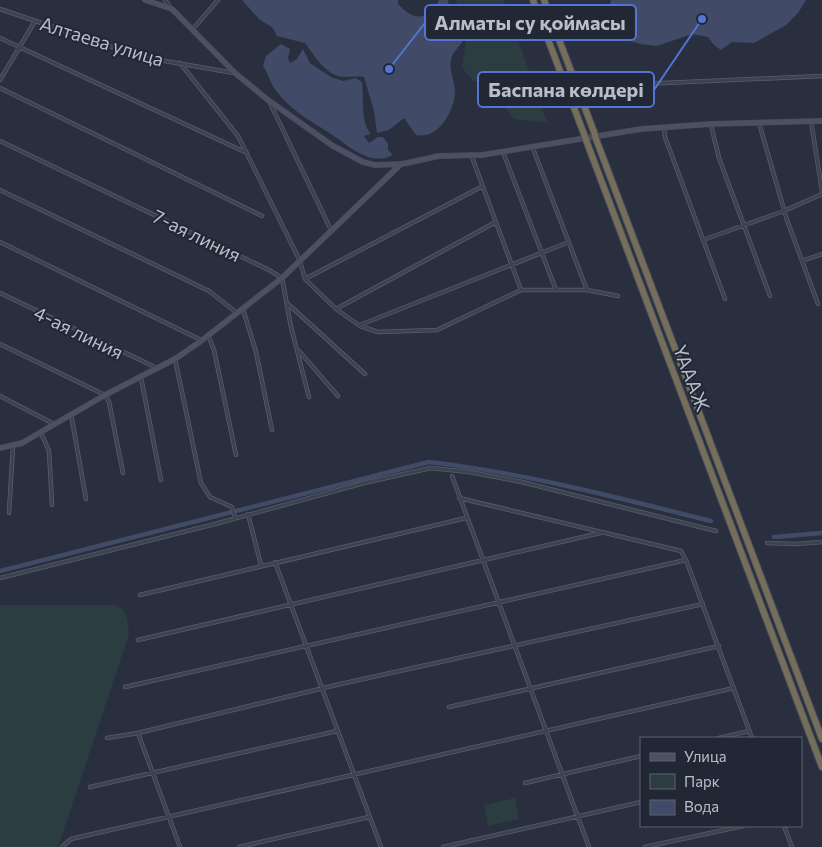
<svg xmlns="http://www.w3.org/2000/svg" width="822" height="847" font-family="Commissioner,sans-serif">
<rect width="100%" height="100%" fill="#292f3f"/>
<!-- green -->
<path fill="#2c3d41" d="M456 0H504L547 122 514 119 494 94 492 81H473L462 67 467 34Z
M0 605H116C128 611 128 622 129 634L58 847H0Z
M515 798 519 819 488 826 484 805Z"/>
<!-- water -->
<path fill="#414b67" d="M242 0H398V4C411 17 417 20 434 12L439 0H448C449 15 459 27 462 42 459 47 452 53 451 59 449 70 454 80 455 90 455 111 438 140 416 135L404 118 389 130 377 133 374 111 364 77C357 76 350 77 343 77 325 75 315 56 305 43L277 36 273 28 259 19Z
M611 0H806L798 13 786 25 754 43 732 42 721 50 714 45 708 37 692 34 657 46 640 44 614 36 609 7Z
M281 44 290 49 288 58 290 63 297 59 303 49 310 63 331 77 343 81 356 78 362 82C364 97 360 122 371 134L364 136 369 143 378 137H383L388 144V150L393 155C370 167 349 146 331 134 310 120 294 113 277 92 270 84 269 74 263 66L266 56Z"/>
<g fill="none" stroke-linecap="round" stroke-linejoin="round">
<!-- canal -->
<path stroke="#414b67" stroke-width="4.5" d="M774 537 822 533
M0 571 429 462C525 473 618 498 711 521"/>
<!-- street casing -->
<g stroke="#585d6a" stroke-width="4.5">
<path id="street" d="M165 0 171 8
M0 9 142 57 234 73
M192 30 218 0
M0 38 247 153
M180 63 238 136 300 261 305 279 336 309 360 326 378 332 437 330 521 290H587L618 296
M0 80 35 21
M642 84 822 76
M0 88 262 216
M270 103 331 230
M811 121 822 191
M759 123 787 220 818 304
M711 125 719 158 770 296
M664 128 665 137 725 299
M0 141 269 270 282 278 291 327 309 397
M532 146 587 290
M503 152 556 290
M472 157 521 290
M0 190 209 291 237 313
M703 240 784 211 822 194
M0 242 201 340
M802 261 822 254
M305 279 483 186
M0 293 157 368
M288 304 365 374
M243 309 256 352 272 430
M336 309 496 222
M360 325 569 242
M208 335 214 350 236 455
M0 344 105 395 109 402 123 473
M299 351 338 396
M175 359 201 483 210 497 232 507 235 518
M141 378 161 480
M0 396 54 424
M71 414 86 499
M41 433 49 451 52 505
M452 476 589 847
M459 498 681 551 686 560 752 738
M9 513 13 446
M248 514 261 565
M767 543 796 544 822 542
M275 562 381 847
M0 578 215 524 364 483 431 468 469 472 522 482 716 531
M140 595 466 518
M138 640 600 533
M125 687 686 560
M449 707 719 646
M138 733 180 847
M107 738 138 733 336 685 703 604
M719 738 749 731
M525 783 641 756
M90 787 337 731
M784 826 792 847
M62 847 71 839 734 688
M239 847 369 817
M443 847 641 802
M645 847 743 826"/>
</g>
<!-- secondary casing -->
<g stroke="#474b59" stroke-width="6">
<path id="secondary" d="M145 0 172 9 235 73 268 100 333 146 363 162 375 165 402 164 439 156 482 155 641 129 711 124 822 121
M0 448 22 443 105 395 175 359 201 341 282 278 401 164"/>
</g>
<!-- highway casing -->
<g stroke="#454a57" stroke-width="8">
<path id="highway" d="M533 0 584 134
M544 0 594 132
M596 139 822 739
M586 140 822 767"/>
</g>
<!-- street -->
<use href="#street" stroke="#3d424f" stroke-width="3"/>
<!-- secondary -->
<use href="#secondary" stroke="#4b5162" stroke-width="5"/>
<!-- highway -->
<use href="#highway" stroke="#756e5b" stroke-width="6"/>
<!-- highway-bridge casing -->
<g stroke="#454a57" stroke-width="8" stroke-linecap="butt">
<path id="highway-bridge" d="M594 132 596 139
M584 134 586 140"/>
</g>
<!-- highway-bridge -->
<use href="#highway-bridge" stroke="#756e5b" stroke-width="6"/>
</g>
<g text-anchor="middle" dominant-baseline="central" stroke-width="4" stroke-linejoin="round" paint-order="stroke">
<!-- street labels -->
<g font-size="19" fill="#babeca" stroke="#222735">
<text transform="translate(102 41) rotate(17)">Алтаева улица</text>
<text transform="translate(197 235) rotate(26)">7-ая линия</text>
<text transform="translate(79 332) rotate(26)">4-ая линия</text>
<text transform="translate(692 378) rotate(69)">ҮАААЖ</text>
</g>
</g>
<!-- callouts -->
<path fill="none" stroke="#5475d3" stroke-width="2" d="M389 69L425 23M702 19L654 90"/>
<g fill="#5475d3" stroke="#222735" stroke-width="2">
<circle cx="389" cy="69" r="5"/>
<circle cx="702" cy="19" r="5"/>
</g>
<g fill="#222735" stroke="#5475d3" stroke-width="2">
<rect x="425" y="5" width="211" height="35" rx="5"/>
<rect x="478" y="72" width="176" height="35" rx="5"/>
</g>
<g font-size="20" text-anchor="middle" font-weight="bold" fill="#babeca">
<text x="530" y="30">Алматы су қоймасы</text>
<text x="566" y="97">Баспана көлдері</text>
</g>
<!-- legend -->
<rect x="640" y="737" width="162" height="90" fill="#222735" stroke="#5f6371"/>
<rect x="650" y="753" width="25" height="8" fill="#4b5162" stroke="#5f6371"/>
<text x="684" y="762" font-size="15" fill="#babeca">Улица</text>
<rect x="650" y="774" width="25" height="15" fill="#2c3d41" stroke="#5f6371"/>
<text x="684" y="787" font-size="15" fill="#babeca">Парк</text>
<rect x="650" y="800" width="25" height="15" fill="#414b67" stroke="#5f6371"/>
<text x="684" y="812" font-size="15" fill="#babeca">Вода</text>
</svg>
